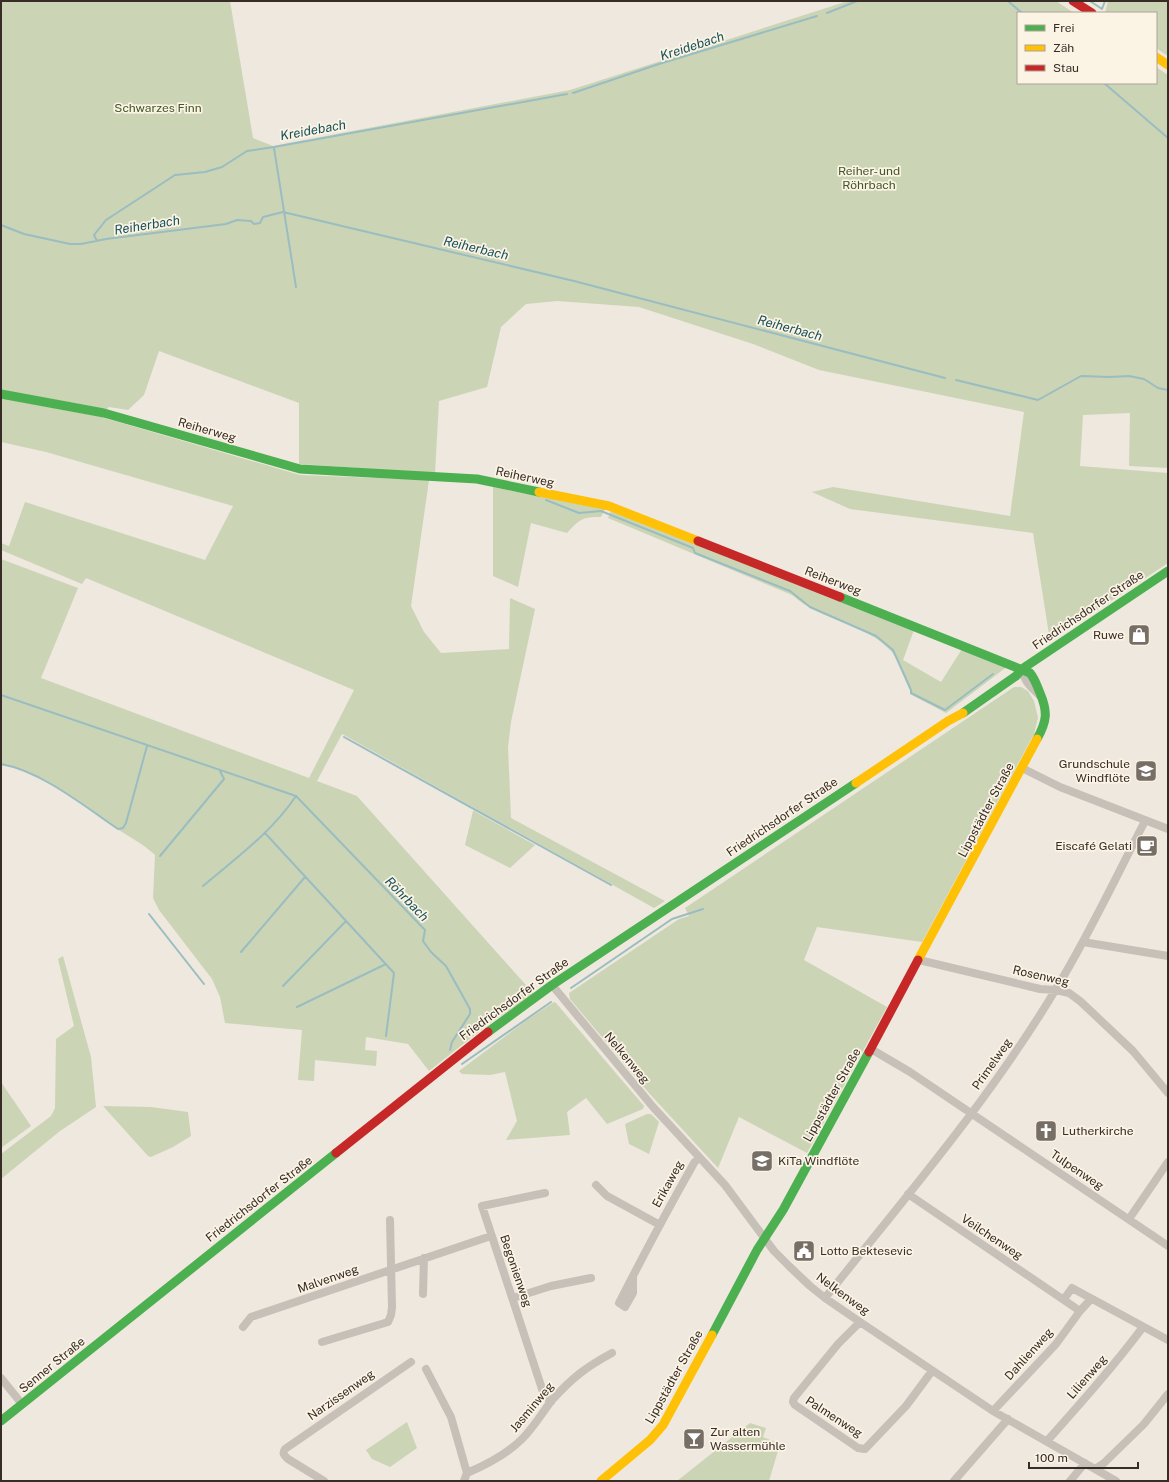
<svg xmlns="http://www.w3.org/2000/svg" width="1169" height="1482" font-family="'Public Sans',sans-serif">
<rect width="100%" height="100%" fill="#eee8de"/>
<!-- green -->
<path fill="#ccd4b6" d="M1 1H230L253 138 273 146 570 90 848 1H1056L1074 13H1018V83H1156V67L1168 75V468L1129 466 1130 413 1083 415 1080 466 1168 473V563L1050 641 1033 533 850 509 812 492 833 487 1010 516 1024 412 819 370 753 344 639 307 557 301 526 304 501 327 487 387 439 401 435 473 299 464V403L159 351 144 395 128 410 109 407 107 409 1 390Z
M1108 1H1168V56L1156 48V13H1105Z
M1 398 101 417 300 475 429 480 411 606 424 632 441 653 509 649 510 598 535 609 511 722 508 747 511 818 665 901 654 908 342 734 317 781 357 796 534 994 486 1026 429 1071 408 1044 366 1037 365 1050 377 1051 376 1066 315 1060 314 1081 298 1080 302 1030 225 1023 220 997 212 979 159 910 153 898 155 855C142 843 128 836 114 827 81 804 42 770 1 765V559L78 588 41 678 309 778 354 690 86 578 82 584 1 550V543L9 546 25 502 205 560 233 506 46 452 1 442Z
M493 487 605 509 601 517C582 517 580 519 567 533L531 523 518 587 493 576Z
M611 511 914 630 903 660 941 682 962 649 1008 666 946 713 910 694V690C905 680 898 658 891 651 864 622 821 621 792 595L608 518Z
M1014 687H1021L1028 691 1034 701 1038 718 1034 734 922 942 817 927 804 960 887 1007 807 1153 739 1117 718 1168 648 1092 570 999 569 993 679 919 689 916 685 908Z
M473 811H474L535 845 510 868 465 845Z
M63 956 91 1057 96 1107 60 1131 1 1179V1154L51 1116 55 1108 56 1039 74 1026 58 959Z
M554 1002 556 1003 644 1106 643 1109 607 1124 586 1098 567 1112 570 1135 506 1140 517 1121 505 1072 490 1075 462 1074 459 1071 527 1020Z
M1 1082 31 1126 1 1148Z
M103 1106 151 1107 188 1112 191 1136 173 1147 151 1157 148 1156Z
M647 1114H651L659 1122 649 1154 629 1144 625 1124Z
M407 1422 417 1448 390 1467 372 1459 366 1450Z
M750 1423 766 1428 763 1437 780 1444 769 1481H677Z"/>
<g fill="none" stroke-linecap="round" stroke-linejoin="round">
<!-- stream -->
<path stroke="#99bdc0" stroke-width="2" d="M1008 1 1022 13
M1090 1 1102 9 1105 1
M827 13 857 1
M1104 83 1168 138
M573 93 659 64 817 16
M274 148 296 287
M1 225 24 234 70 244H81L106 239 226 224 237 220 251 221 254 224 260 223 263 217 283 212 574 281 945 378
M97 241 94 235 106 220 175 175 205 172 222 167 247 151 274 147 567 94
M956 380 1038 400 1081 376 1109 377 1129 376 1144 379 1158 388 1168 390
M546 500 579 513 601 511 693 548 695 553 790 591 810 607 876 636 893 650 911 690V693L945 710 993 674
M1 695 296 796 425 930 423 941 431 952 446 966 470 1009V1014L452 1042 450 1050
M344 737 611 885
M1 764C41 771 84 806 118 829L123 828 126 823 147 746
M265 833 394 973 386 1036
M160 856 224 779 220 771
M203 886C236 858 272 832 296 796
M149 914 204 984
M241 952 305 877
M283 986 346 921
M571 988 672 919 703 909
M297 1007 386 964
M462 1064 551 1002"/>
<!-- street -->
<path stroke="#c6c0b8" stroke-width="8" d="M1022 669C1024 682 1031 687 1040 696
M1022 768 1060 787 1168 829
M1083 942 1168 956
M919 960 1040 989 1056 990 1069 993 1080 1001 1133 1051 1168 1093
M552 985 653 1107 725 1185 774 1251 790 1267 810 1286 825 1298 860 1322 993 1411 1116 1481
M871 1049 910 1072 1168 1246
M596 1185 607 1196 660 1225
M545 1193 482 1206 544 1395 551 1402
M908 1194 1080 1311 1091 1299
M1129 1219 1168 1162
M633 1277V1293L625 1307 619 1303C643 1256 668 1209 694 1163L699 1157
M423 1294 424 1258
M513 1298 551 1286 591 1278
M825 1298C905 1198 990 1099 1056 989 1089 935 1116 877 1145 821
M1064 1299 1072 1288 1168 1340
M860 1322 838 1344 794 1398 793 1402 795 1405 858 1448 865 1449 906 1406 932 1371
M243 1327 251 1317 491 1236
M322 1342 388 1322 391 1315 392 1307 390 1220
M426 1369 451 1417 467 1473 464 1481
M1 1378 22 1404
M993 1411 1056 1344 1080 1311
M1047 1441C1080 1404 1113 1367 1143 1327
M1095 1469 1104 1463 1144 1424 1168 1394
M467 1473C486 1465 507 1454 522 1439 534 1427 542 1413 552 1400 572 1378 586 1367 612 1353
M324 1481 288 1459C284 1455 282 1454 285 1449L411 1362
M954 1481 1008 1419
M1070 1481 1085 1463"/>
<!-- fast -->
<path stroke="#4caf50" stroke-width="9" d="M1 394 104 413 300 469 477 479 539 492
M840 597 1030 673C1035 679 1037 686 1040 693 1048 712 1047 721 1037 739
M963 713 1016 676 1022 669 1168 571
M488 1032 552 985 856 783
M712 1335 757 1250 783 1210 869 1052
M1 1421 336 1153"/>
<!-- slow -->
<path stroke="#ffc107" stroke-width="9" d="M1156 57 1168 65
M539 492 609 506 698 541
M856 783 948 721 963 713
M918 960 1037 739
M601 1481 650 1440 663 1425 712 1335"/>
<!-- jam -->
<path stroke="#c62828" stroke-width="9" d="M1073 1 1092 13
M698 541 840 597
M869 1052 918 960
M336 1153 488 1032"/>
</g>
<!-- icons -->
<defs>
<g id="shop-square" transform="scale(1.15)"><rect x="-9" y="-9" width="18" height="18" rx="4" fill="#776e66" stroke="#fbf3e4"/><path d="M-5-2.5h2.3a2.7 3.5 0 0 1 5.4 0H5L5.5 6h-11ZM-1.5-2.5h3a1.5 2.3 0 0 0-3 0Z" fill="#fff"/></g>
<g id="school-square" transform="scale(1.15)"><rect x="-9" y="-9" width="18" height="18" rx="4" fill="#776e66" stroke="#fbf3e4"/><path d="M0-5L7-2L0 1L-7-2ZM-4 1L0 2.5L4 1V4Q0 6-4 4Z" fill="#fff"/></g>
<g id="cafe-square" transform="scale(1.15)"><rect x="-9" y="-9" width="18" height="18" rx="4" fill="#776e66" stroke="#fbf3e4"/><path d="M-5.5-4.5H6V0H3Q3 3.5 0 3.5H-2.5Q-5.5 3.5-5.5 0ZM3-3.2v2h1.7v-2ZM-6 4.5H4V6H-6Z" fill="#fff"/></g>
<g id="church-square" transform="scale(1.15)"><rect x="-9" y="-9" width="18" height="18" rx="4" fill="#776e66" stroke="#fbf3e4"/><path d="M-1.2-6h2.4v3.5h3.3v2.4h-3.3V6h-2.4V-.1h-3.3v-2.4h3.3Z" fill="#fff"/></g>
<g id="civic-square" transform="scale(1.15)"><rect x="-9" y="-9" width="18" height="18" rx="4" fill="#776e66" stroke="#fbf3e4"/><path d="M-.6-6.5H3V-4.5H.6V-3L4-1V1h2V6H-6V1h2V-1L-.6-3ZM-1.2 2.5V6h2.4V2.5Z" fill="#fff"/></g>
<g id="bar-square" transform="scale(1.15)"><rect x="-9" y="-9" width="18" height="18" rx="4" fill="#776e66" stroke="#fbf3e4"/><path d="M-6-5H6L.8 .8V4.5H3.5V6h-7V4.5H-.8V.8Z" fill="#fff"/></g>
</defs>
<g fill-rule="evenodd">
<use href="#shop-square" x="1139" y="635"/>
<use href="#school-square" x="1146" y="771"/>
<use href="#cafe-square" x="1147" y="846"/>
<use href="#church-square" x="1046" y="1131"/>
<use href="#school-square" x="762" y="1161"/>
<use href="#civic-square" x="804" y="1251"/>
<use href="#bar-square" x="694" y="1439"/>
</g>
<g text-anchor="middle" dominant-baseline="central" stroke-width="3.5" stroke-linejoin="round" paint-order="stroke">
<!-- park labels -->
<g font-size="12" fill="#415727" stroke="#fbf3e4">
<text x="158" y="108">Schwarzes Finn</text>
<text x="869" y="171">Reiher- und<tspan x="869" dy="14">Röhrbach</tspan></text>
</g>
<!-- street labels -->
<g font-size="12" fill="#372c26" stroke="#fbf3e4">
<text transform="translate(207 430) rotate(16)">Reiherweg</text>
<text transform="translate(525 477) rotate(12)">Reiherweg</text>
<text transform="translate(833 581) rotate(21)">Reiherweg</text>
<text transform="translate(1088 610) rotate(-34)">Friedrichsdorfer Straße</text>
<text transform="translate(986 810) rotate(-62)">Lippstädter Straße</text>
<text transform="translate(782 817) rotate(-34)">Friedrichsdorfer Straße</text>
<text transform="translate(1041 976) rotate(13)">Rosenweg</text>
<text transform="translate(514 999) rotate(-36)">Friedrichsdorfer Straße</text>
<text transform="translate(627 1058) rotate(50)">Nelkenweg</text>
<text transform="translate(992 1064) rotate(-55)">Primelweg</text>
<text transform="translate(832 1095) rotate(-61)">Lippstädter Straße</text>
<text transform="translate(1077 1170) rotate(34)">Tulpenweg</text>
<text transform="translate(668 1184) rotate(-61)">Erikaweg</text>
<text transform="translate(259 1199) rotate(-38)">Friedrichsdorfer Straße</text>
<text transform="translate(992 1237) rotate(34)">Veilchenweg</text>
<text transform="translate(516 1271) rotate(71)">Begonienweg</text>
<text transform="translate(328 1279) rotate(-19)">Malvenweg</text>
<text transform="translate(843 1294) rotate(36)">Nelkenweg</text>
<text transform="translate(1029 1354) rotate(-48)">Dahlienweg</text>
<text transform="translate(52 1365) rotate(-39)">Senner Straße</text>
<text transform="translate(674 1377) rotate(-61)">Lippstädter Straße</text>
<text transform="translate(1087 1377) rotate(-49)">Lilienweg</text>
<text transform="translate(341 1395) rotate(-35)">Narzissenweg</text>
<text transform="translate(532 1407) rotate(-50)">Jasminweg</text>
<text transform="translate(834 1417) rotate(33)">Palmenweg</text>
</g>
<!-- poi labels -->
<g font-size="12" fill="#372c26" stroke="#fbf3e4" text-anchor="start">
<text x="1124" y="635" text-anchor="end">Ruwe</text>
<text x="1130" y="764" text-anchor="end">Grundschule<tspan x="1130" dy="14">Windflöte</tspan></text>
<text x="1132" y="846" text-anchor="end">Eiscafé Gelati</text>
<text x="1062" y="1131">Lutherkirche</text>
<text x="778" y="1161">KiTa Windflöte</text>
<text x="820" y="1251">Lotto Bektesevic</text>
<text x="710" y="1432">Zur alten<tspan x="710" dy="14">Wassermühle</tspan></text>
</g>
<!-- water labels -->
<g font-size="13" font-style="italic" fill="#17515c" stroke="#fbf3e4">
<text transform="translate(692 46) rotate(-18)">Kreidebach</text>
<text transform="translate(313 130) rotate(-10)">Kreidebach</text>
<text transform="translate(147 225) rotate(-9)">Reiherbach</text>
<text transform="translate(476 248) rotate(13)">Reiherbach</text>
<text transform="translate(790 328) rotate(15)">Reiherbach</text>
<text transform="translate(407 899) rotate(46)">Röhrbach</text>
</g>
</g>
<!-- border -->
<rect width="1169" height="1482" fill="none" stroke="#372c26" stroke-width="4"/>
<!-- legend -->
<rect x="1017" y="12" width="140" height="72" fill="#fbf3e4" stroke="#ada398"/>
<rect x="1025" y="25" width="20" height="6" fill="#4caf50" stroke="#ada398"/>
<text x="1053" y="32" font-size="12" fill="#372c26">Frei</text>
<rect x="1025" y="45" width="20" height="6" fill="#ffc107" stroke="#ada398"/>
<text x="1053" y="52" font-size="12" fill="#372c26">Zäh</text>
<rect x="1025" y="65" width="20" height="6" fill="#c62828" stroke="#ada398"/>
<text x="1053" y="72" font-size="12" fill="#372c26">Stau</text>
<!-- scale -->
<path d="M1029 1462v6h109v-6" fill="none" stroke="#372c26" stroke-width="2"/>
<text x="1035" y="1462" font-size="12" fill="#372c26" stroke="#fbf3e4" stroke-width="3" paint-order="stroke">100 m</text>
</svg>
